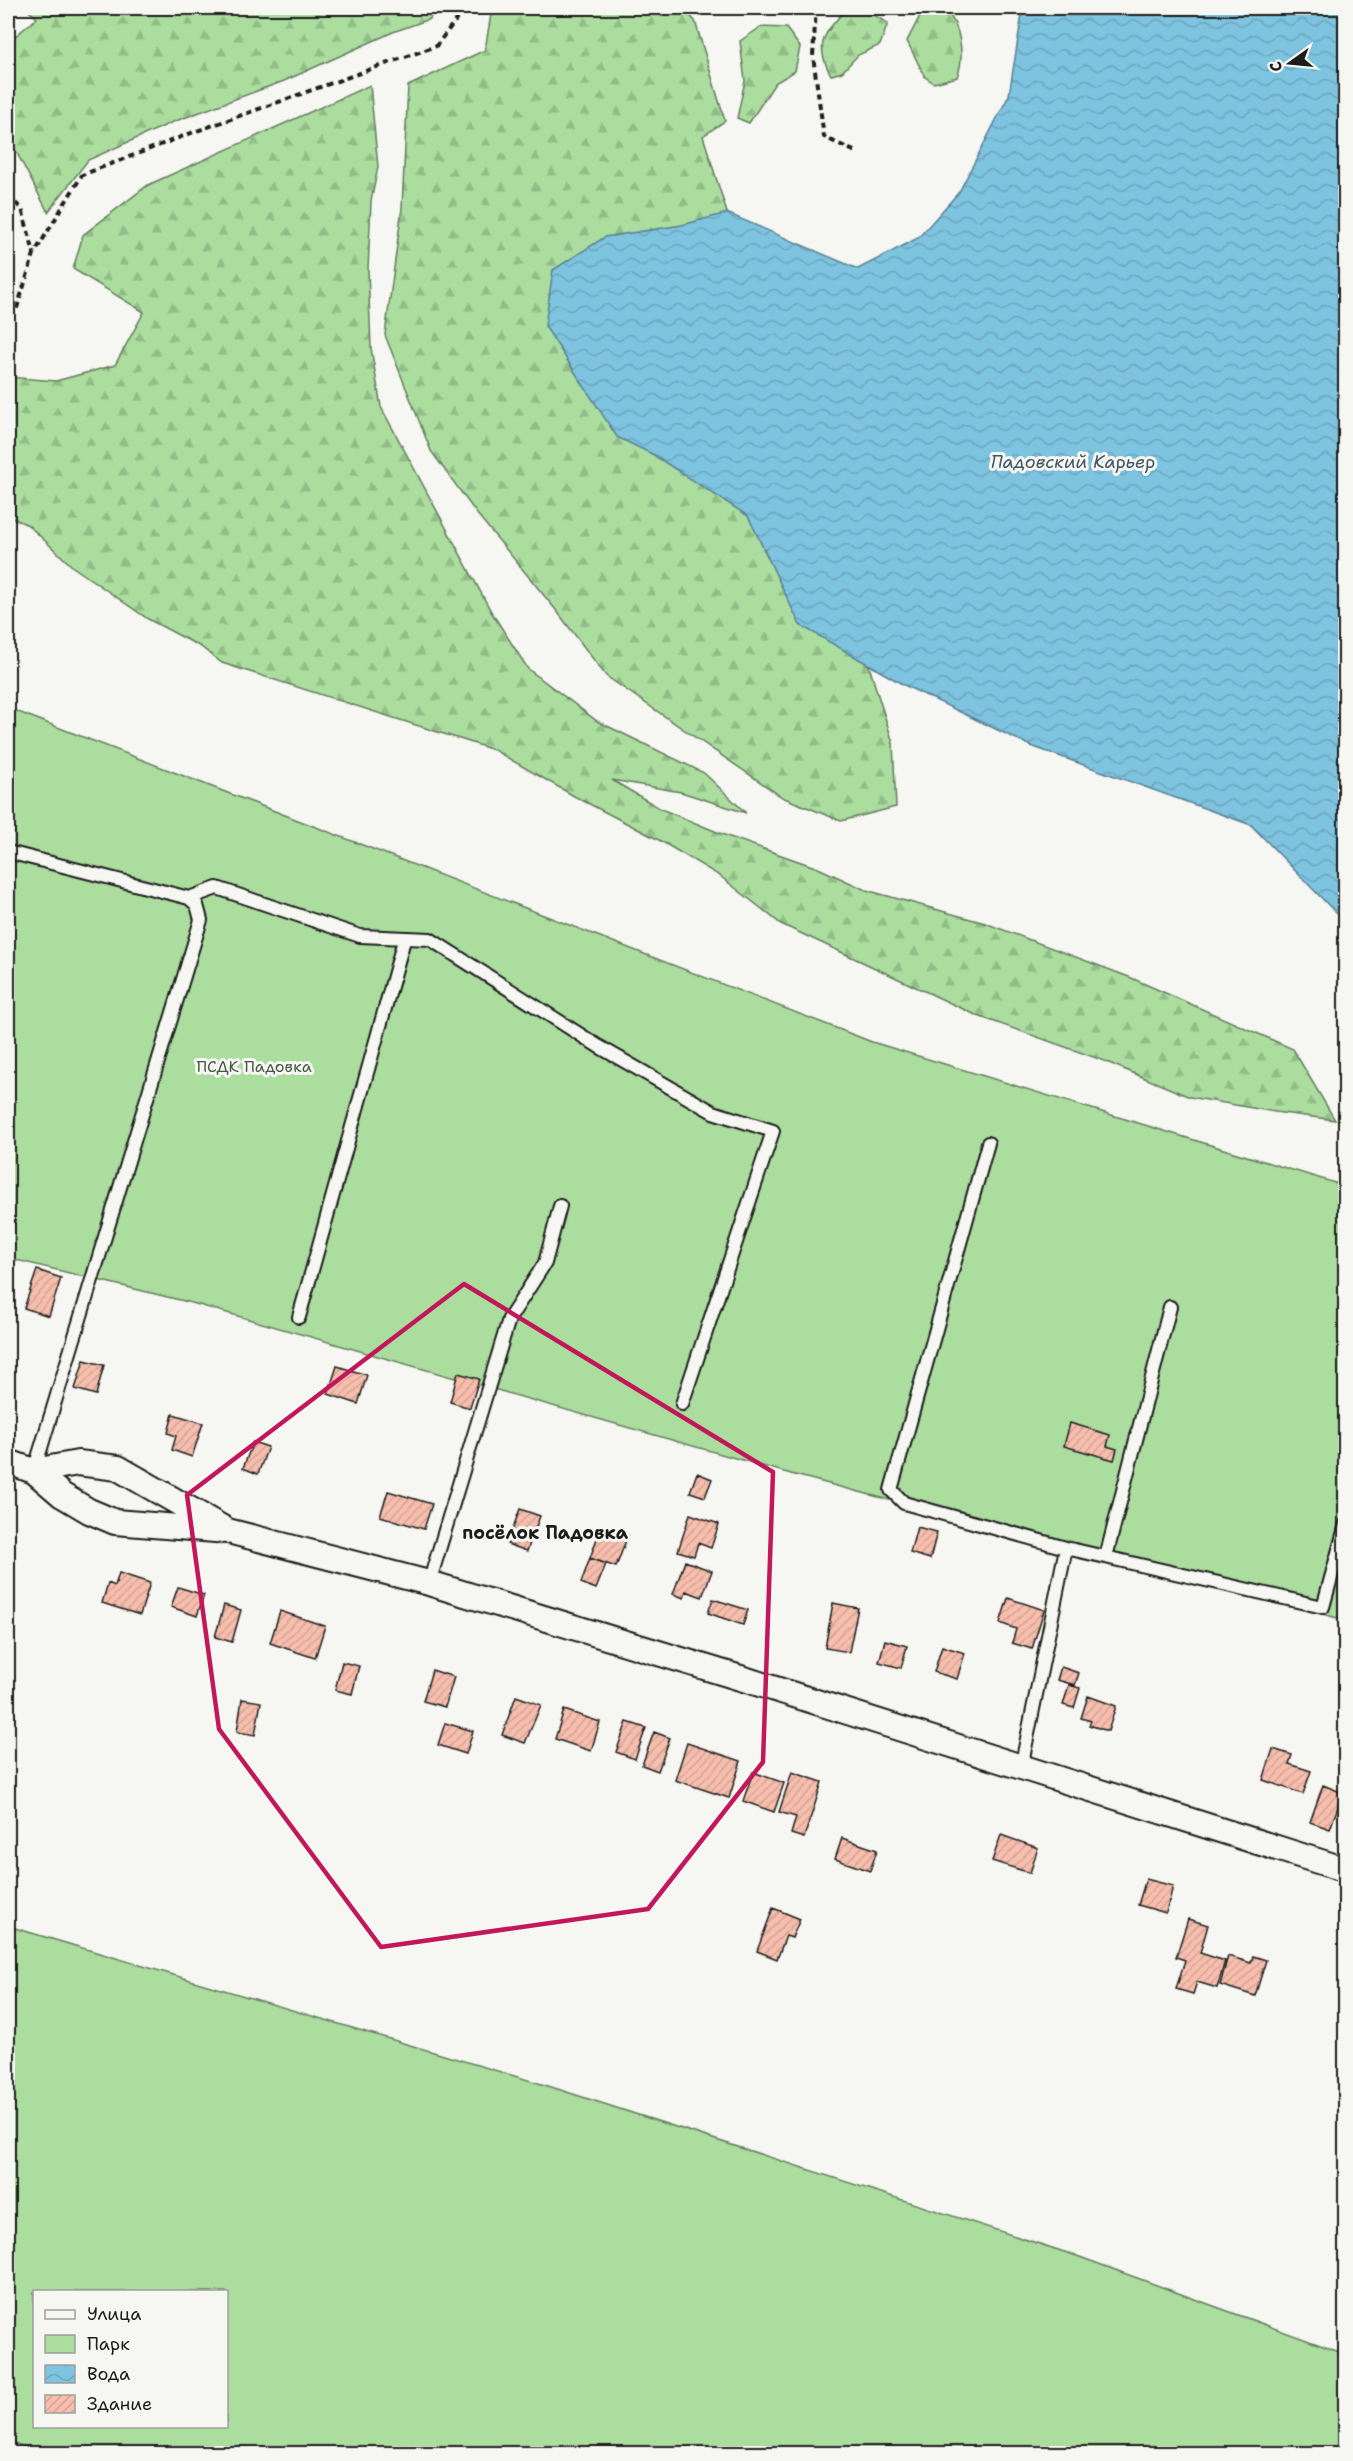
<svg xmlns="http://www.w3.org/2000/svg" width="1353" height="2461" font-family="'Shantell Sans',sans-serif">
<defs>
<pattern id="forest-firs" width="22" height="20" patternUnits="userSpaceOnUse" patternTransform="scale(1.5)"><rect width="22" height="20" fill="#aadd9e"/><path d="M5 1l3.5 6h-7zM16 11l3.5 6h-7z" fill="#92bd88"/></pattern>
<pattern id="water-waves" width="16" height="10" patternUnits="userSpaceOnUse" patternTransform="scale(1.5)"><rect width="16" height="10" fill="#7ec3df"/><path d="M0 5q4-4 8 0t8 0" fill="none" stroke="#6ca7bf"/></pattern>
<pattern id="building-hatch" width="6" height="6" patternUnits="userSpaceOnUse" patternTransform="scale(1.5)"><rect width="6" height="6" fill="#f7bead"/><path d="M-1 1l2-2M0 6l6-6M5 7l2-2" fill="none" stroke="#d3a394"/></pattern>
</defs>
<rect width="100%" height="100%" fill="#f6f6f2"/>
<filter id="ink" filterUnits="userSpaceOnUse"><feTurbulence type="fractalNoise" baseFrequency=".0167" numOctaves="2"/><feDisplacementMap in="SourceGraphic" scale="12" xChannelSelector="R" yChannelSelector="G"/><feConvolveMatrix kernelMatrix="1 2 1 2 8 2 1 2 1" color-interpolation-filters="sRGB"/></filter>
<g filter="url(#ink)">
<!-- green -->
<path fill="#aadd9e" stroke="#637c5d" stroke-width="1.5" fill-rule="evenodd" d="M8 708 872 1042 1345 1186V1620L791 1474 192 1303 8 1258Z
M8 1926 545 2085 1077 2256 1345 2354V2453L46 2454 8 2441ZM34 2292H226V2426H34Z"/>
<!-- forest -->
<path fill="url(#forest-firs)" stroke="#637c5d" stroke-width="1.5" d="M25 8H434L430 19 393 32 284 81 173 122 88 160 48 212 8 136V42L37 18Z
M492 8H683L695 21 725 121 703 136 893 743 896 807 841 821 782 797 606 676 556 610 477 514 431 451 385 335 402 208 408 86 485 50Z
M847 8H878L866 11 888 23 880 45 858 55 842 72 831 75C813 43 825 33 847 8Z
M945 10C961 25 965 57 957 77L934 83 925 77 907 41 920 16Z
M761 27 786 28 800 47 795 71 775 83 749 123 737 118 745 81 740 41Z
M370 85 378 167 371 201 368 270 371 348 381 407 492 613 528 669 597 721 704 773 746 813 681 792 612 780 661 809 727 836 818 868 866 890 985 923 1129 977 1293 1049 1335 1120 1275 1112 1190 1097 1102 1060 978 1016 781 924 720 876 659 840 574 796 494 750 222 663 201 647 148 619 73 567 28 525 8 516V377L56 381 115 365 144 312 73 269 83 235 148 185Z"/>
<!-- water -->
<path fill="url(#water-waves)" stroke="#578091" stroke-width="1.5" d="M1023 8H1345V919L1336 913 1251 825 1031 746 904 685 800 625 748 516 652 454 617 437 545 326 553 270 605 237 682 225 727 213 858 269 918 238 959 192 1009 95Z"/>
<!-- building -->
<path fill="url(#building-hatch)" stroke="#1c1c1c" stroke-width="1.5" d="M37 1270 61 1278 49 1316 24 1308Z
M84 1360 104 1365 96 1395 75 1389Z
M337 1366 367 1375 358 1404 328 1394Z
M458 1373 479 1379 470 1408 450 1402Z
M173 1414 203 1423 192 1457 172 1450 176 1436 168 1433Z
M1070 1423 1110 1435 1107 1446 1117 1449 1114 1460 1064 1446Z
M253 1442 268 1447 258 1474 243 1468Z
M697 1473 712 1479 705 1497 690 1492Z
M388 1491 432 1504 424 1529 380 1516Z
M520 1509 540 1516 527 1551 507 1544Z
M690 1514 719 1524 711 1548 698 1543 694 1556 678 1551Z
M602 1525 628 1535 616 1567 590 1558Z
M917 1527 937 1532 930 1559 910 1553Z
M590 1558 606 1564 596 1589 581 1583Z
M685 1561 712 1571 702 1597 686 1591 684 1598 673 1594Z
M119 1573 150 1583 140 1615 102 1603 108 1583 115 1586Z
M178 1587 204 1595 197 1616 171 1607Z
M1008 1598 1044 1610 1032 1649 1012 1643 1016 1629 1000 1623Z
M713 1599 748 1610 743 1625 708 1613Z
M833 1603 858 1608 849 1652 825 1648Z
M224 1605 241 1610 232 1642 215 1637Z
M280 1611 325 1626 315 1658 270 1643Z
M885 1640 907 1646 901 1668 879 1662Z
M942 1646 965 1653 957 1679 934 1672Z
M342 1662 359 1666 352 1694 335 1690Z
M1061 1667 1079 1673 1075 1685 1057 1680Z
M432 1670 454 1677 445 1707 423 1701Z
M1069 1685 1080 1688 1074 1708 1063 1705Z
M516 1696 541 1705 525 1743 502 1735Z
M1088 1696 1116 1706 1108 1731 1089 1725 1091 1721 1081 1718Z
M242 1699 261 1702 255 1735 237 1732Z
M564 1710 600 1722 591 1751 555 1739Z
M627 1722 646 1728 635 1759 616 1752Z
M445 1723 473 1731 466 1754 438 1745Z
M654 1732 670 1738 658 1771 642 1765Z
M687 1743 741 1761 729 1798 675 1780Z
M1273 1749 1292 1755 1289 1764 1311 1771 1303 1794 1263 1780Z
M753 1772 784 1783 774 1812 743 1801Z
M792 1772 822 1782 804 1838 791 1834 796 1817 779 1812Z
M1323 1785 1343 1793 1330 1829 1310 1822Z
M1001 1835 1038 1848 1030 1873 992 1861Z
M842 1838 877 1850 870 1871 835 1859Z
M1146 1879 1173 1886 1166 1913 1138 1905Z
M773 1908 800 1919 792 1938 786 1936 777 1959 757 1951Z
M1188 1919 1208 1925 1200 1953 1225 1961 1217 1988 1197 1982 1193 1994 1176 1989 1185 1960 1176 1957Z
M1228 1956 1251 1963 1253 1956 1266 1960 1255 1996 1220 1985Z"/>
<g fill="none" stroke-linecap="round" stroke-linejoin="round">
<!-- service casing -->
<g stroke="#1c1c1c" stroke-width="16">
<path id="service" d="M8 852 189 898 197 905 201 920 34 1471
M189 898 217 888 360 936 430 939 598 1046 713 1112 773 1131 682 1404
M988 1143 891 1490 904 1503 1066 1548 1021 1768
M299 1317 404 940
M1066 1548 1323 1607 1346 1524
M1106 1557 1170 1307
M429 1583 509 1319 545 1263 560 1206"/>
</g>
<!-- minor casing -->
<g stroke="#1c1c1c" stroke-width="28">
<path id="minor" d="M8 1462 34 1471 62 1495 89 1511 115 1522 228 1531 429 1583 747 1680 1346 1870
M34 1471 78 1463 118 1468 224 1529"/>
</g>
<!-- path -->
<path stroke="#1c1c1c" stroke-width="4" stroke-dasharray="6 4.5" stroke-linecap="butt" d="M816 8 813 56 824 137 858 153
M8 196 22 209 34 253
M8 312 16 311 34 254 82 175 194 132 436 46 465 8"/>
<!-- service -->
<use href="#service" stroke="#f6f6f2" stroke-width="12"/>
<!-- minor -->
<use href="#minor" stroke="#f6f6f2" stroke-width="24"/>
</g>
</g>
<!-- marked area -->
<path fill="none" stroke="#c2185b" stroke-width="4.5" stroke-linejoin="round" d="M464 1284 773 1472 763 1762 648 1909 381 1947 219 1729 187 1495Z"/>
<g text-anchor="middle" dominant-baseline="central" stroke-width="6" stroke-linejoin="round" paint-order="stroke">
<!-- park labels -->
<g font-size="16" fill="#475643" stroke="#f6f6f2">
<text x="254" y="1066">ПСДК Падовка</text>
</g>
<!-- water labels -->
<g font-size="18" font-style="italic" fill="#3e5660" stroke="#f6f6f2">
<text x="1073" y="462">Падовский Карьер</text>
</g>
<!-- neighbourhood labels -->
<g font-size="18" font-weight="bold" fill="#1c1c1c" stroke="#f6f6f2">
<text x="545" y="1533">посёлок Падовка</text>
</g>
</g>
<!-- margin -->
<rect width="1353" height="2461" fill="none" stroke="#f6f6f2" stroke-width="30"/>
<rect x="15" y="15" width="1323" height="2431" fill="none" stroke="#1c1c1c" stroke-width="2" filter="url(#ink)"/>
<!-- legend -->
<rect x="33" y="2290" width="195" height="138" fill="#f6f6f2" stroke="#9f9f9c" stroke-width="1.5"/>
<rect x="45" y="2310" width="30" height="9" fill="#f6f6f2" stroke="#9f9f9c" stroke-width="1.5"/>
<text x="87" y="2320" font-size="18" fill="#1c1c1c">Улица</text>
<rect x="45" y="2335" width="30" height="18" fill="#aadd9e" stroke="#9f9f9c" stroke-width="1.5"/>
<text x="87" y="2350" font-size="18" fill="#1c1c1c">Парк</text>
<rect x="45" y="2365" width="30" height="18" fill="url(#water-waves)" stroke="#9f9f9c" stroke-width="1.5"/>
<text x="87" y="2380" font-size="18" fill="#1c1c1c">Вода</text>
<rect x="45" y="2395" width="30" height="18" fill="url(#building-hatch)" stroke="#9f9f9c" stroke-width="1.5"/>
<text x="87" y="2410" font-size="18" fill="#1c1c1c">Здание</text>
<!-- north arrow -->
<g transform="translate(1290 63) rotate(255)" stroke="#f6f6f2" stroke-width="4.5" paint-order="stroke">
<path d="M0-4.5L10 22L0 15L-10 22Z" fill="#1c1c1c"/>
<text y="-9" font-size="16" font-weight="bold" text-anchor="middle" fill="#1c1c1c">С</text>
</g>
</svg>
